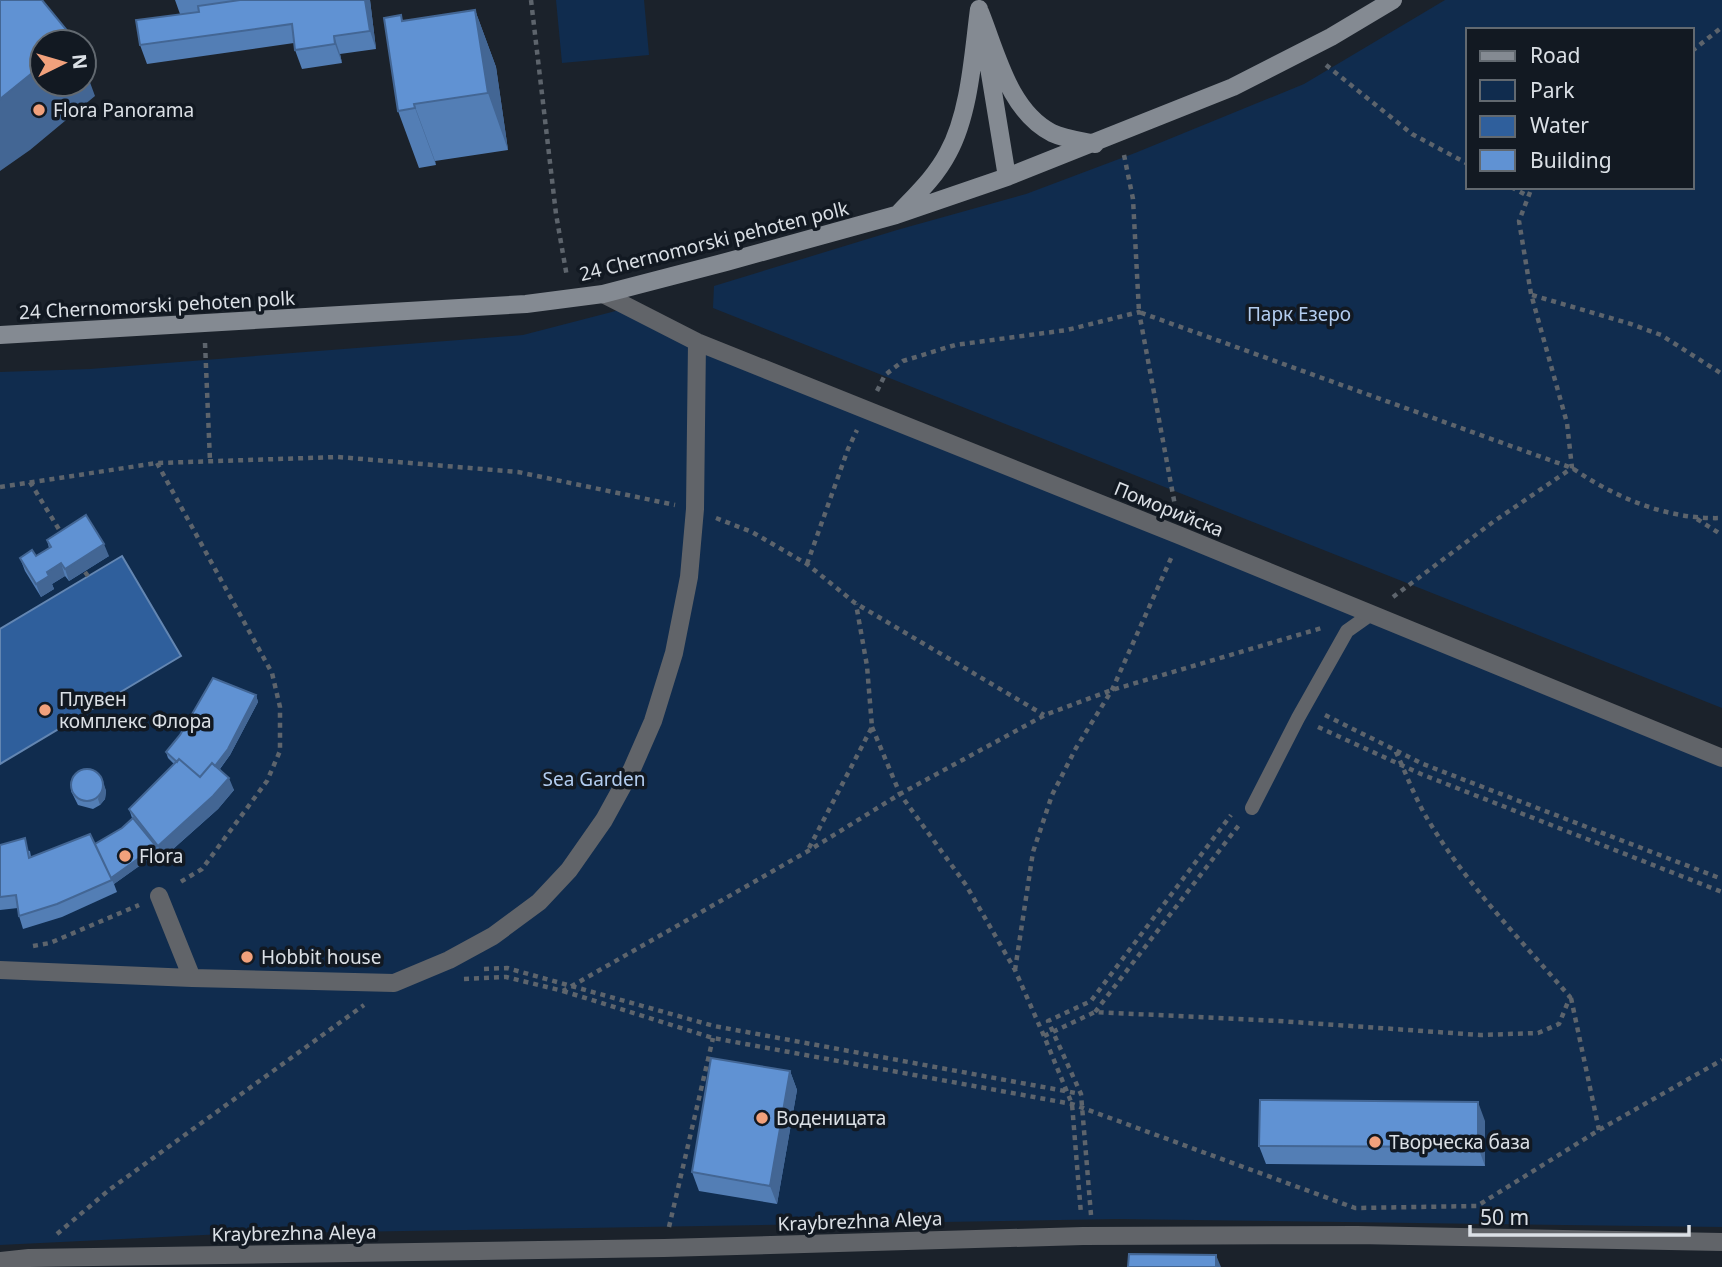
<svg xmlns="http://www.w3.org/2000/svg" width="1722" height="1267" font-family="'Noto Sans',sans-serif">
<rect width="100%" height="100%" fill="#1b222b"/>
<!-- green -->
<path fill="#102c4e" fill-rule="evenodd" d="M556 0H644L649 55 562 63Z
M1445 0H1722V708L713 308 714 286 897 230 1026 194 1135 153 1304 84ZM1468 30H1692V187H1468Z
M631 307 1722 758V1227L1117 1219 224 1234 0 1245V372L90 369 523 335Z"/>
<!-- water -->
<path fill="#2f5f9c" stroke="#6386b2" stroke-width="2" d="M122 556 181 656 0 764V629Z"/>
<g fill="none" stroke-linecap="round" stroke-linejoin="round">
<!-- path -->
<path stroke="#5d646c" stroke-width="4.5" stroke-dasharray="5 5" stroke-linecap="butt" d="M531 0 556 214 567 277
M1692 51 1722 27
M1326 65 1412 134 1468 164
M1124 155 1133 199 1139 312 1572 468C1616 498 1668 520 1722 518
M1511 187 1528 196
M1532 295 1631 324 1661 335 1722 374
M205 343 210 461
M877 391 885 375 903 361 955 345 1067 330 1139 312 1176 511
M157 463 272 673 280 707V751L267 781 202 869 177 884
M30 482 63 536
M0 487 157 463 338 457 518 472 675 505
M716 518 752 532 807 564 855 603 1044 715
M1697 519 1722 535
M807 564 848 449 857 430
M85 572 88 576
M1393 597 1493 522 1572 468 1567 423 1531 294 1519 221 1532 187
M1325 715 1423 764 1722 879
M872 727 900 794 966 885 1015 970 1044 1036 1072 1104 1081 1214
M1318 727 1421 774 1722 892
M809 848 872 727 867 666 856 604
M33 946 50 943 139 905
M484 969 507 968 714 1026 1081 1094
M1015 970 1033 852 1052 795 1076 748 1112 690 1172 556
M464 979 506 977 563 991 808 851 900 794 1045 715 1112 690 1325 627
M563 991 713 1038 1072 1104 1355 1208 1477 1206 1599 1130 1722 1060
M1571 998 1599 1130
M1095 1012 1239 825
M1044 1036 1095 1012 1279 1021 1480 1035 1538 1033 1559 1024 1570 997C1519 938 1463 881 1424 813 1413 793 1405 771 1395 750
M1091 1215 1081 1094 1048 1021 1091 1001 1231 815
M669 1227 713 1038
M57 1234 109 1190 364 1005"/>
<!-- lane -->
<path stroke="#616469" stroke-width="14" d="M1252 808 1298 718 1347 631 1371 614"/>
<!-- street -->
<path stroke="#616469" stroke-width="18" d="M603 294 697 342 1181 536 1722 758
M159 896 192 978
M0 970 192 978 394 983 449 960 493 936 539 902 569 870 604 820 632 769 653 721 674 653 689 577 695 509 697 342
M0 1261 29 1258 664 1248 1083 1236 1357 1235 1722 1242"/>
<!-- secondary -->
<path stroke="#848a92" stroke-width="18" d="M980 12C997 54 1009 111 1052 133 1065 139 1082 141 1095 144
M985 43 1007 177
M900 212C918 193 936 176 948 153 970 113 973 54 979 9
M0 335 526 304 603 294 726 262 896 215 1007 177 1233 87 1331 37 1393 0"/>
</g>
<!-- wall -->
<path fill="#537eb5" d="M175 0H370L376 49 340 54 342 63 302 69 295 50 294 43 147 64 140 45 180 14Z
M475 10 496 67 508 150 435 161 436 165 419 168 398 111 403 21Z
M47 540 109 556 69 581 65 576 52 584 54 589 41 597 25 571 20 558 36 556 49 548Z
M256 695 258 702 230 755 220 769 234 790 218 809 163 858 158 852 114 884 117 892 62 917 23 929 19 916 18 908 0 910V845L30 851 31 857 95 844 122 828 132 818 129 809 174 764 168 758 166 752Z
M103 783 106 791 105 799 100 805 93 809 78 805 71 791Z
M790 1071 797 1090 777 1204 699 1191 692 1172Z
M1485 1121V1166L1266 1164 1259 1146Z"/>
<!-- shaded-wall -->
<path fill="#436694" d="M365 0H370L376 49 370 31Z
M475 10 496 67 508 150 488 93Z
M334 36 340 54 342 63 335 44Z
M42 65V84H84V66L95 96 30 150 0 171V99Z
M414 104 435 161 436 165 415 108Z
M104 544 109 556 69 581 65 569Z
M61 563 65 576 52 584 54 589 41 597 36 584 47 572Z
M256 695 258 702 230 755 204 790 202 784Z
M229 778 234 790 218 809 163 858 158 846Z
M104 784 106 791 105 799 100 805 98 799Z
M156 846 158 853 114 884 111 878Z
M790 1071 797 1090 777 1204 770 1186Z
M1478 1102 1485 1121V1166L1478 1147Z
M1216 1255 1221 1267H1216Z"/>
<!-- building -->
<path fill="#6092d3" stroke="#436694" stroke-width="2" d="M0 0H42L74 39 70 42H42V65L0 99Z
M240 0H365L370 31 334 36 335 44 295 50 292 24 140 45 136 20 199 12 198 6Z
M475 10 488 93 414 104 415 108 398 111 384 18 401 15 402 21Z
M86 515 104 544 65 569 61 563 47 572 49 576 36 584 20 558 32 550 36 556 51 547 47 540Z
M213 678 256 695 228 749 215 766 212 763 200 777 179 759 177 762 166 752 180 735Z
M179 759 200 777 212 763 229 778 213 796 158 846 129 809Z
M71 785a16 16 0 1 1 32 0a16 16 0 1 1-32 0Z
M133 818 156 846 111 878 95 844 122 828Z
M90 834 112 880 57 904 19 916 16 895 0 897V845L25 838 29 858Z
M711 1058 790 1071 770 1186 692 1172Z
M1260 1100 1478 1102V1147L1259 1146Z
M1129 1254 1216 1255V1267H1128Z"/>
<!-- markers -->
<g fill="#f1a17c" stroke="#121922" stroke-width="2.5">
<circle cx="39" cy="110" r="7"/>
<circle cx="45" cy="710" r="7"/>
<circle cx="125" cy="856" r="7"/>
<circle cx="247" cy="957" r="7"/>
<circle cx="762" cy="1118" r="7"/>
<circle cx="1375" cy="1142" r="7"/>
</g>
<g text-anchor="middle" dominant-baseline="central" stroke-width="7" stroke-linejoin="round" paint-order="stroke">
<!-- poi labels -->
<g font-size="19" fill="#dbe0e6" stroke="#121922" text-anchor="start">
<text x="53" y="110">Flora Panorama</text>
<text x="59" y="699">Плувен<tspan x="59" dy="22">комплекс Флора</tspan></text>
<text x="139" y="856">Flora</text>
<text x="261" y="957">Hobbit house</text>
<text x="776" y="1118">Воденицата</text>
<text x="1389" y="1142">Творческа база</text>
</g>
<!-- street labels -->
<g font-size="19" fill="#dbe0e6" stroke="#121922">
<text transform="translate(714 241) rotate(-14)">24 Chernomorski pehoten polk</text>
<text transform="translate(157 305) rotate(-3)">24 Chernomorski pehoten polk</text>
<text transform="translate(1169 509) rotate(22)">Поморийска</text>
<text transform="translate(860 1221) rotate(-2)">Kraybrezhna Aleya</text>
<text transform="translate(294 1233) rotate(-1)">Kraybrezhna Aleya</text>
</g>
<!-- park labels -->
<g font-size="19" fill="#b3cdf0" stroke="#121922">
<text x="1299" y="314">Парк Езеро</text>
<text x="594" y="779">Sea Garden</text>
</g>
</g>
<!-- legend -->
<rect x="1466" y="28" width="228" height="161" fill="#121922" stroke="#626970" stroke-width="2"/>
<rect x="1480" y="51" width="35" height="10" fill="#848a92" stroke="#626970" stroke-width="2"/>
<text x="1530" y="63" font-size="21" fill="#dbe0e6">Road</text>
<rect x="1480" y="80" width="35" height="21" fill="#102c4e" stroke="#626970" stroke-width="2"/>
<text x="1530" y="98" font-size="21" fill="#dbe0e6">Park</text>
<rect x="1480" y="116" width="35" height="21" fill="#2f5f9c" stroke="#626970" stroke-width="2"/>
<text x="1530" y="133" font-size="21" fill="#dbe0e6">Water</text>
<rect x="1480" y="150" width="35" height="21" fill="#6092d3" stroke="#626970" stroke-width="2"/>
<text x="1530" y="168" font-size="21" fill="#dbe0e6">Building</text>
<!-- north arrow -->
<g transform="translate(63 63) rotate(85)"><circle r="33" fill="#121922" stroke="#626970" stroke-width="2"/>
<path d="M0-5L12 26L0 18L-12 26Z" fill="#f1a17c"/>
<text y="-10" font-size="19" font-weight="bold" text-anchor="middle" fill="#dbe0e6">N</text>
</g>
<!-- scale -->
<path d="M1470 1225v10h219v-10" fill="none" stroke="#dbe0e6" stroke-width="3.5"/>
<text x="1480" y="1225" font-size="21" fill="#dbe0e6" stroke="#121922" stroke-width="5" paint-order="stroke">50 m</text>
</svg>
